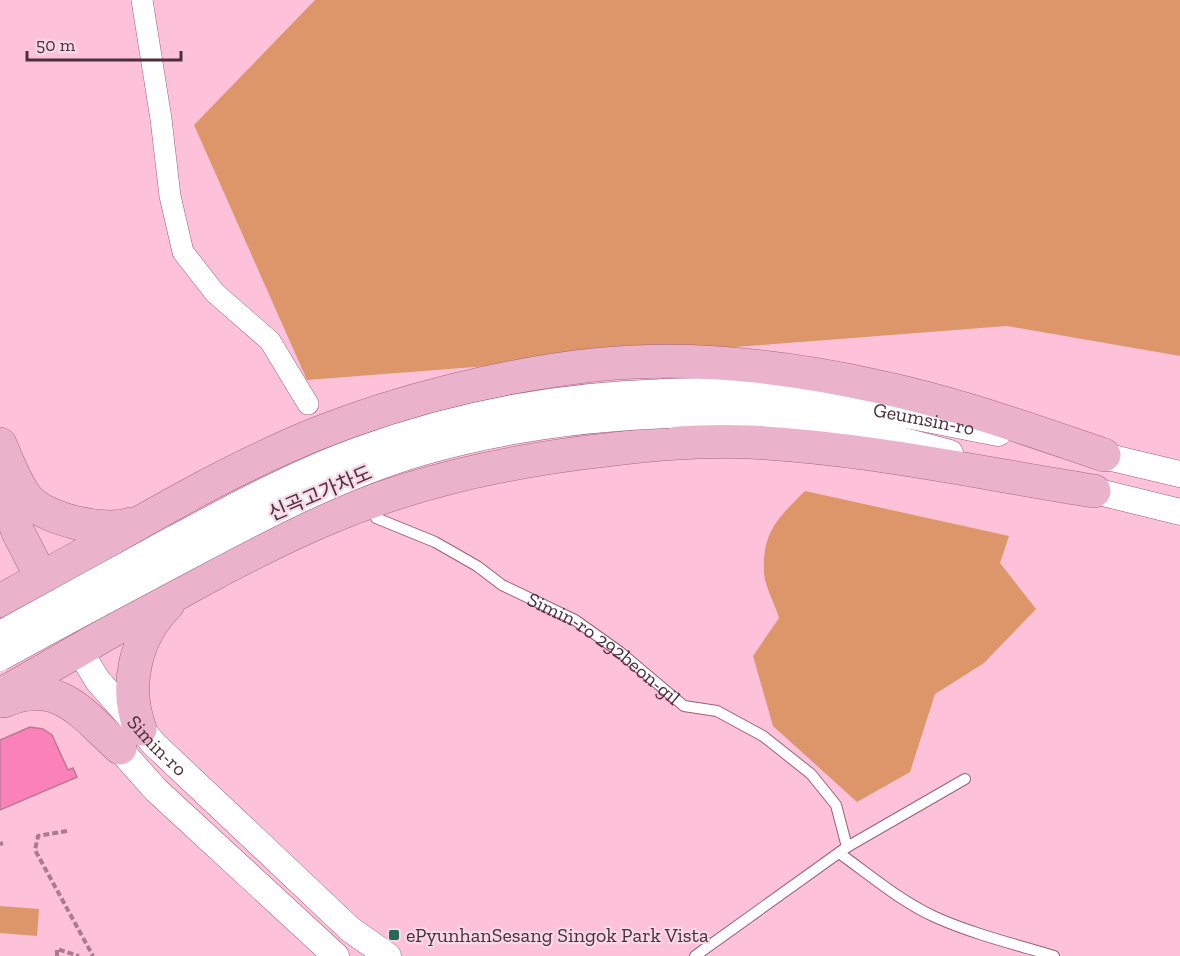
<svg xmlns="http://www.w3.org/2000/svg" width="1180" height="956" font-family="'Zilla Slab','Noto Sans KR',serif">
<rect width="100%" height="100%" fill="#fdc2da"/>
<!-- green -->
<path fill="#dd9669" d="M315 0H1180V356L1007 326 307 380 194 125Z
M805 491 1009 536 1000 563 1036 609 984 663 935 694 910 772 857 802 773 726 753 656 779 618C775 604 765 587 764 573 762 532 778 518 805 491Z
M0 906 39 909 37 936 0 933Z"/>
<!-- building -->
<path fill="#fa82b9" stroke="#bc7996" stroke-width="1.5" d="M30 727 43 729 52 735 68 770 73 768 77 777 0 810V740Z"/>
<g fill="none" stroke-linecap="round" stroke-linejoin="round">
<!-- service casing -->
<g stroke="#9d5d79" stroke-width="12">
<g id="service">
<path id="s1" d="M376 518 435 542 477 566 502 585 575 620 620 652 684 706 717 711 763 736 811 774 836 805 847 847 695 956"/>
<path d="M847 847 965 779"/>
<path d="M839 853C870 875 900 901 935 917 973 934 1014 944 1054 956"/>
</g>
</g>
<!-- minor casing -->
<g stroke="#9d5d79" stroke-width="22">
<path id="minor" d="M142 0 161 119 170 196 183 252 215 293 270 341 308 404"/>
</g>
<!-- tertiary casing -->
<g stroke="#9d5d79" stroke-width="27">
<g id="tertiary">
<path id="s2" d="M665 392C777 386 889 412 998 433"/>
<path d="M669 415C724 415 780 416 834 425 873 432 912 443 950 453"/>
<path d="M1087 452 1180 474"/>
<path d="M1075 486 1180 512"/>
<path id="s3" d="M79 650 98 681 155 745 351 930 388 956"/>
<path d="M108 736 156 790 336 956"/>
</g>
</g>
<!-- primary casing -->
<g stroke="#aa6482" stroke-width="34">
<path id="primary" d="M0 444C8 462 15 483 27 498 45 520 104 533 131 524
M0 480 18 532 52 598
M0 601C32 583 65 565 97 547 168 506 240 465 316 434 401 400 503 375 594 365 689 355 787 366 880 387 956 403 1030 430 1104 455
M0 695C102 638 203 574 310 526 403 484 504 461 606 450 653 444 702 440 750 442 866 448 980 473 1094 491
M4 701C59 677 83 715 120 748
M140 729C124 686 135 637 168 604"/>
</g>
<!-- path -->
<path stroke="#a87b8d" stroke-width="4" stroke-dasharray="6 3" stroke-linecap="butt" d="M67 831 38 836 35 850 93 956
M0 844 3 843
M57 956V949L79 956"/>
<!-- service -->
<use href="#service" stroke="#fff" stroke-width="10"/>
<!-- minor -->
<use href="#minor" stroke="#fff" stroke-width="21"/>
<!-- tertiary -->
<use href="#tertiary" stroke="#fff" stroke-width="26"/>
<!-- primary -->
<use href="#primary" stroke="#ebb3cb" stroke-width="33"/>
<!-- tertiary-bridge casing -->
<g stroke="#9d5d79" stroke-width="27" stroke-linecap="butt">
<path id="tertiary-bridge" d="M0 634C58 602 117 570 175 538 235 506 295 473 359 450 457 414 561 395 665 392
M0 658C61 624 122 592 184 559 261 518 338 477 423 452 503 429 586 418 669 415"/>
</g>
<!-- tertiary-bridge -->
<use href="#tertiary-bridge" stroke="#fff" stroke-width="26"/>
</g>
<!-- markers -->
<rect fill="#276857" stroke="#f7d9e5" stroke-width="2" x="388" y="929" width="12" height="12" rx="3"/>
<g text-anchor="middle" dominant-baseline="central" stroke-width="4.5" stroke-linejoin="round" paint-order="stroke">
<!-- street labels -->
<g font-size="20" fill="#4c2f3b" stroke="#f7d9e5">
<text stroke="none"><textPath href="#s2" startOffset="261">Geumsin-ro</textPath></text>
<text transform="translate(320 493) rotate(-23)">신곡고가차도</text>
<text stroke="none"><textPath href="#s1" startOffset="264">Simin-ro 292beon-gil</textPath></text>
<text stroke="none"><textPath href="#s3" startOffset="124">Simin-ro</textPath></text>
</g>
<!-- poi labels -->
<g font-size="20" fill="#4c2f3b" stroke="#f7d9e5" text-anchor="start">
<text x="406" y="935">ePyunhanSesang Singok Park Vista</text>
</g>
</g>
<!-- scale -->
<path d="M27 51v9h154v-9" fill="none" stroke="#4c2f3b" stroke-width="3"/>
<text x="36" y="51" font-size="18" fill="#4c2f3b" stroke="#f7d9e5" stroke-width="4.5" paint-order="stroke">50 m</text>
</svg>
